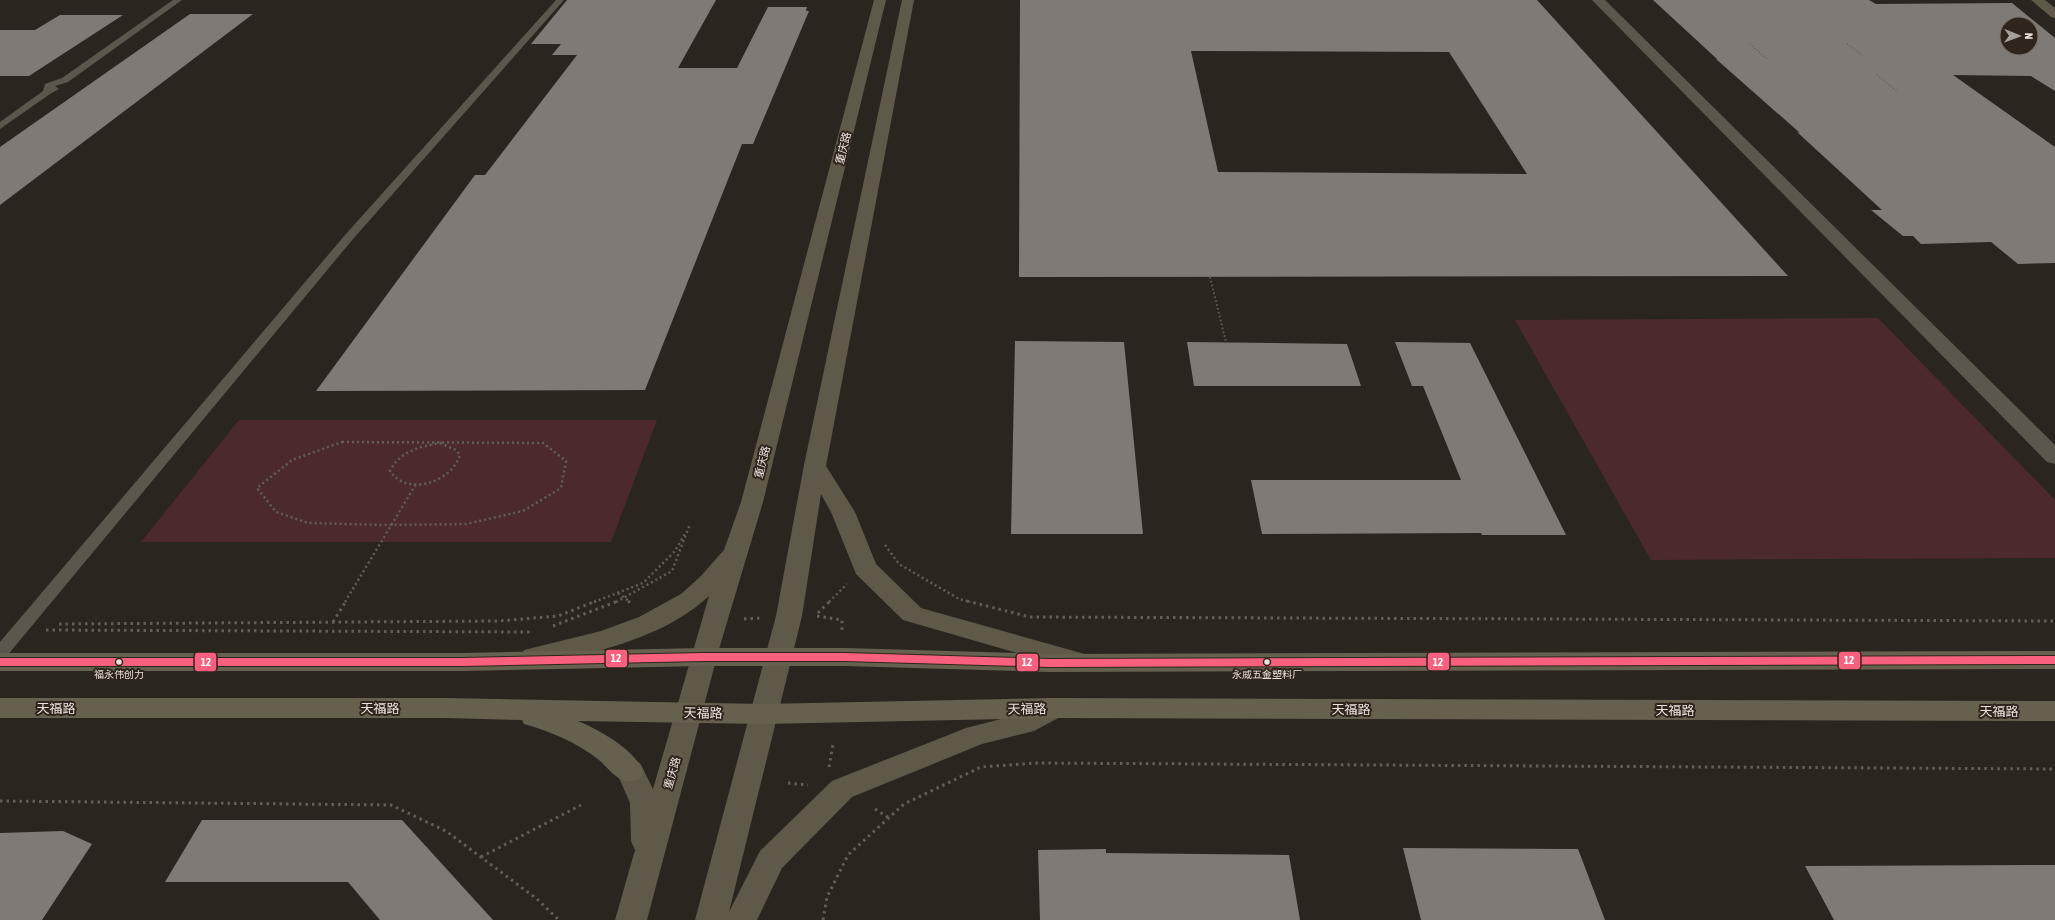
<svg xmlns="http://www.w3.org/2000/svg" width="2055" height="920" font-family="'Asap Condensed','Noto Sans SC',sans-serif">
<rect width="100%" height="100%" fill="#2b2520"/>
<!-- green -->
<path fill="#4c292d" d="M1878 318 2055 500V558L1651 560 1515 320Z
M239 420H657L611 542H141Z"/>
<!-- building -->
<path fill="#807a76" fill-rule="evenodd" d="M567 0H716L678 68H737L768 7H807L806 11H809L753 144H742L645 390 316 391 475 175H485L577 55H552L561 44H531Z
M1020 0H1537L1788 276 1019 277ZM1191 51 1449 52 1527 174 1218 172Z
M1653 0H1869L1876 4 2012 3 2055 38V91L2031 76 1953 75 2055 147V263L2018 264 1991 242 1921 244 1913 236H1903L1871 210H1882L1797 132 1800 133 1716 59H1717ZM2007 24H2031V48H2007Z
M190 14H253L0 205V147Z
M60 15H123L29 76H0V30H35Z
M1015 341 1124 342 1143 534H1011Z
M1187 342 1347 344 1361 386H1194Z
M1395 342 1470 343 1566 535H1482L1481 533 1262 534 1251 480H1461L1423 386H1412Z
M202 820H402L493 920H380L348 882H165Z
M63 831 92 844 42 920H0V833Z
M1403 848 1578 849 1605 920H1421Z
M1106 849V853L1289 855 1300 920H1040L1038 850Z
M2055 865V920H1834L1805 866Z"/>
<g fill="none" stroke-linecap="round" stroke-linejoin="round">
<!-- path-far3 -->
<path stroke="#635f56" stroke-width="1.5" stroke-dasharray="1 2" stroke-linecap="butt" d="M1750 44 1767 59
M1847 44 1862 55
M1877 75 1898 92"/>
<!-- path-far2 -->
<path stroke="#635f56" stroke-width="2" stroke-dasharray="1.5 2.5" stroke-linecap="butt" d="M1210 277 1226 342"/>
<!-- path-far1 -->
<path stroke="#635f56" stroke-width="2.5" stroke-dasharray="2 3" stroke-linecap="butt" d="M342 442 543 443 566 461 561 488 523 511 466 524 385 525 308 523 276 512 257 488 292 460Z
M440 443 456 450 460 455C452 482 407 497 390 471 400 451 419 447 440 443Z
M885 545 899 564 959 599 971 602
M618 593 630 602
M345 602 416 484
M594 602 643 583 675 551 686 532
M616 602 672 571 690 524
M829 602 847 584"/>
<!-- path -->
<path stroke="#635f56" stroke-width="3" stroke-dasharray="2.5 4" stroke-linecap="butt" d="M628 601 632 604
M967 601 1030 617 2055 621
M818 613 830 601
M817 616 842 620V633
M744 619 762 618
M333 622 346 601
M59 624 498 621 558 616 596 601
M553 626 618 601
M46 630 531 632
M829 767 833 744
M788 783 808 785
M0 801 391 805 446 831 537 899 559 920
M875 809 889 818
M481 857 581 805
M823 920 827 897 848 855 904 804 981 767 1035 763 2055 769"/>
<!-- lane -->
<path fill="#5c574d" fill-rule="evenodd" d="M173 0H182L68 82 55 86 59 89 50 94 0 129V122L43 91 45 84 62 78Z
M556 0H564L353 239 6 657 0 659V642L345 235Z"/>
<!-- street -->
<path fill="#5c574d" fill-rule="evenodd" d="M1592 0H1605L2055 445V464L2047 462Z"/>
<!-- secondary -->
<path fill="#5f594a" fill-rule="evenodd" d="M874 0H886L763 502 719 649 647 920H615L635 850 631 841 630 803 616 771 620 763 630 760 640 763 653 789 709 596C672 631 615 648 565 659 551 662 538 667 524 662L520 656 524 650 601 631 639 617 681 594 700 577 724 550 741 502Z
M902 0H914L826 466 855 512 876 564 921 608 1088 655 1092 662 1088 669 1079 671 903 620 856 574 831 512 821 494 802 616 729 912 760 851 832 781 966 728 1017 715 1044 701 1054 698 1064 701 1068 708 1064 715 1034 731 982 744 852 797 782 868 757 920H695L776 616 804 465Z
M2031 0H2045L2055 8V18L2051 17Z"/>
<!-- primary -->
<path fill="#66604f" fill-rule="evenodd" d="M703 648H845L1050 654 2055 651V669L1050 672 845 666H703L463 671H0V653H463Z
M0 698H446L763 704 1054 698 2055 701V721L1054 718 763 724 578 721C601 731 632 748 644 771L640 779C633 781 627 783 620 779 612 774 606 766 599 760 576 742 552 732 524 724L522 720 446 718H0Z"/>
<!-- bus-1 casing -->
<g stroke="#2f251c" stroke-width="10">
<path id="bus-1" d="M0 662H463L703 657H845L1050 663 2055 660"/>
</g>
<!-- bus-1 -->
<use href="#bus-1" stroke="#f8607d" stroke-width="8"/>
</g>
<!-- markers -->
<g fill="#e9e3dd" stroke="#2f251c" stroke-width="1.5">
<circle cx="119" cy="662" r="3.5"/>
<circle cx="1267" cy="662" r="3.5"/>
</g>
<g text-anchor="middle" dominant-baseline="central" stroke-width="4" stroke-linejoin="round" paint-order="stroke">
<!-- bus labels -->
<g font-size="10" fill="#e9e3dd" stroke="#2f251c">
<text x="119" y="674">福永伟创力</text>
<text x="1267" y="674">永威五金塑料厂</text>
</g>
<!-- street labels -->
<g font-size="11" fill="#e9e3dd" stroke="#2f251c">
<text transform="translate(843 148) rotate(-76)">重庆路</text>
<text transform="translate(762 462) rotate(-76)">重庆路</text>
<text transform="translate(672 773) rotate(-74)">重庆路</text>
</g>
<!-- near-street labels -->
<g font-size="13" fill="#e9e3dd" stroke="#2f251c">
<text x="56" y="708">天福路</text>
<text x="380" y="708">天福路</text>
<text transform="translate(1027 709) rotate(-1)">天福路</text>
<text x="1351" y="709">天福路</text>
<text x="1675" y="710">天福路</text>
<text x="1999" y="711">天福路</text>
<text transform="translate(703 713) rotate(1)">天福路</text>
</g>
</g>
<g stroke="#2f251c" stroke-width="1.5">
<rect x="605" y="649" width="23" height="19" rx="4" fill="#f8607d"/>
<rect x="1838" y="651" width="23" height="19" rx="4" fill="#f8607d"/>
<rect x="1427" y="652" width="23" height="19" rx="4" fill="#f8607d"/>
<rect x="194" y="652" width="23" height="20" rx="4" fill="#f8607d"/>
<rect x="1016" y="653" width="23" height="19" rx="4" fill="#f8607d"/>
</g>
<g font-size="11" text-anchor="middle" font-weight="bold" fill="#fff">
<text x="616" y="662">12</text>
<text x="1849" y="664">12</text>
<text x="1438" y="666">12</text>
<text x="206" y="666">12</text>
<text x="1027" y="666">12</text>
</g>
<!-- north arrow -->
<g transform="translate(2019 36) rotate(91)"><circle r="19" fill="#2f251c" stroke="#797169"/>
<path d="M0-3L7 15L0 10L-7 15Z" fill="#a6a09b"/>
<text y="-6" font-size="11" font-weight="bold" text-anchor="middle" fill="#e9e3dd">N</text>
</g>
</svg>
